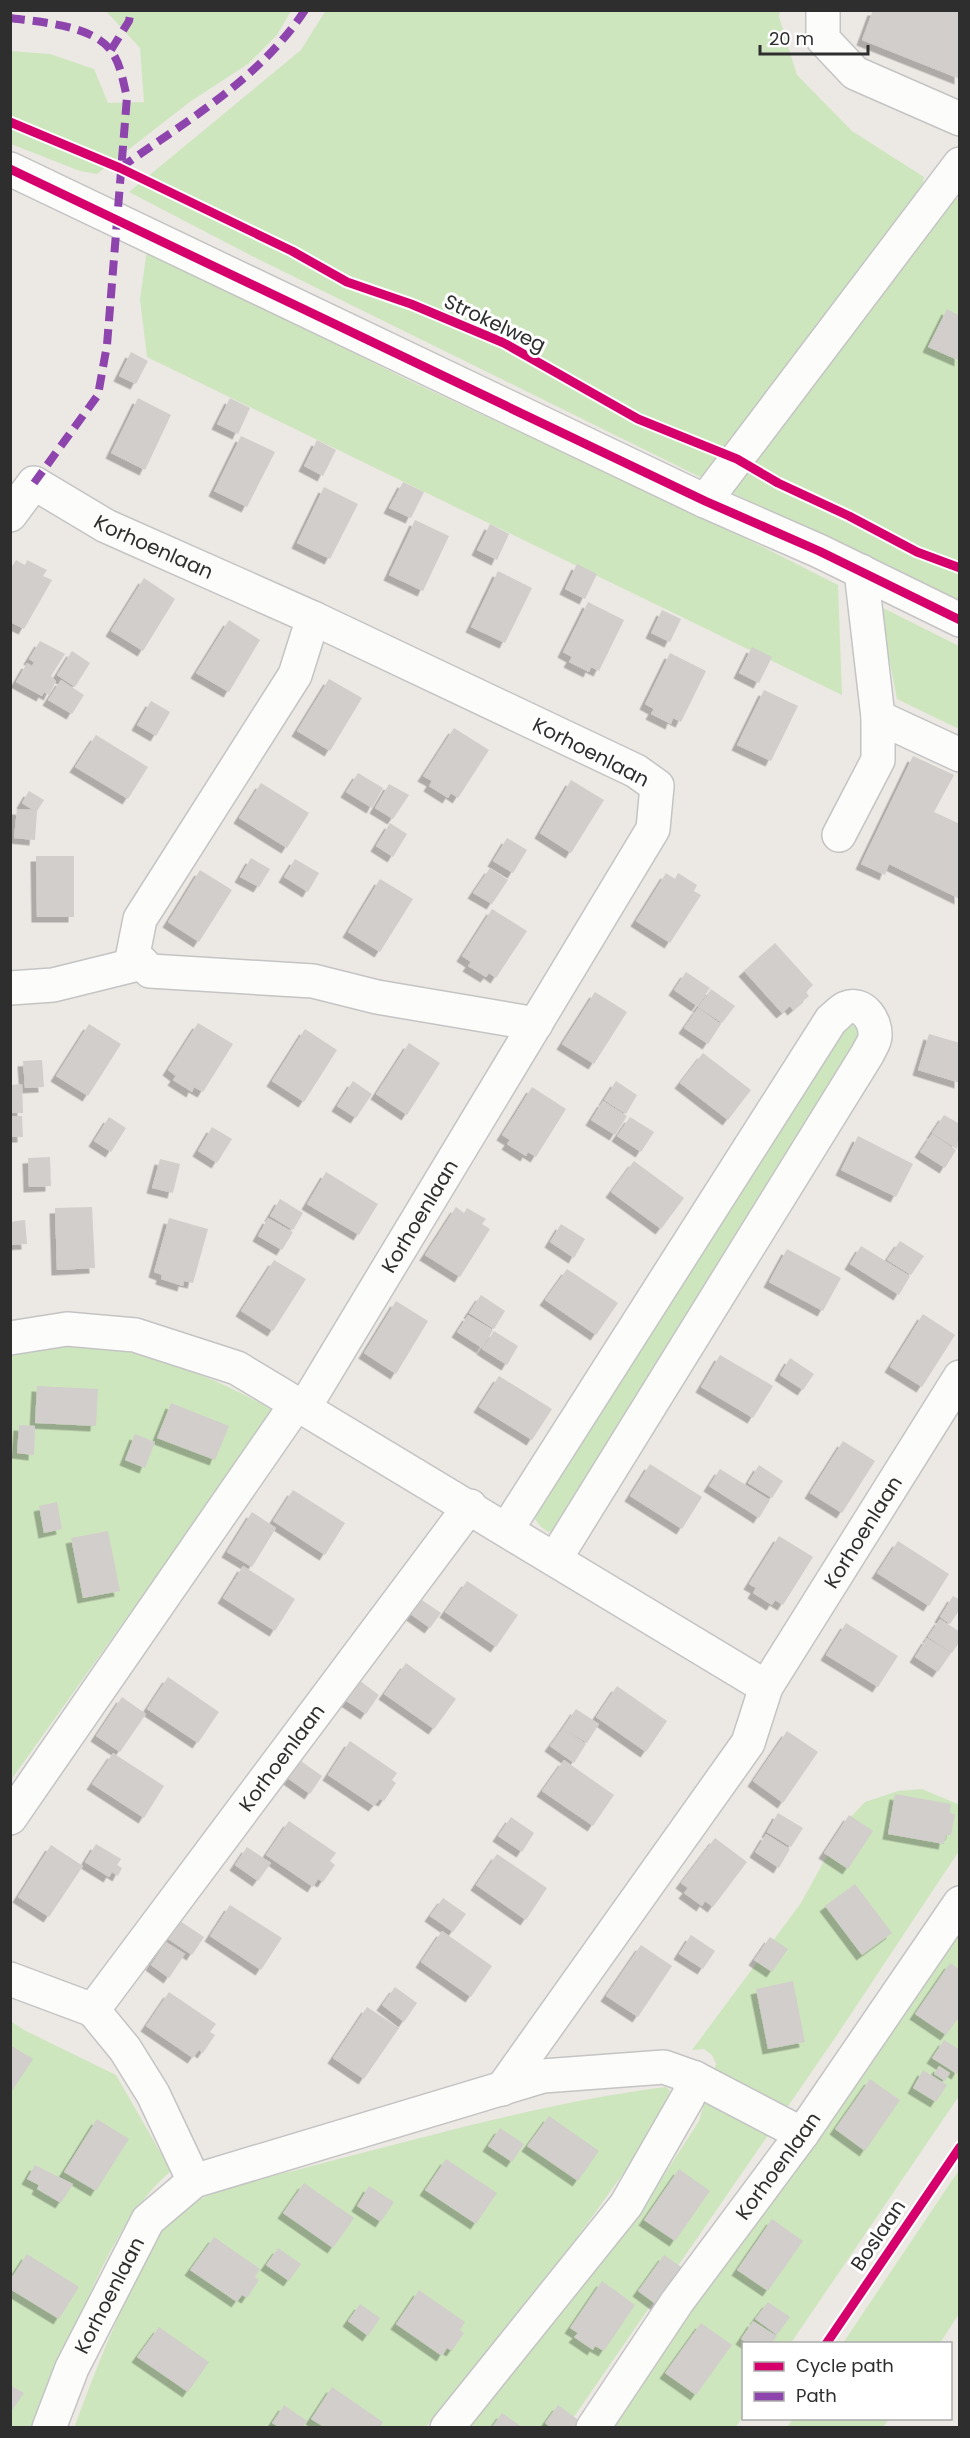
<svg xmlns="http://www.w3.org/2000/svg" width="970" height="2438" font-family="Poppins,sans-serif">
<defs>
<filter id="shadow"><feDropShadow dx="-5.5" dy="5.5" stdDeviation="0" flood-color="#0004"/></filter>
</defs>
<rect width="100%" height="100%" fill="#ece8e4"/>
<!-- green -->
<path fill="#cee6be" d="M326 10 780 11 779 17 797 75 852 131 924 177 920 200 704 479 252 256 129 192 301 50Z
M106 11H291L277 35 248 64 191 101 97 174 80 171 11 144V51L50 54 94 69 108 103 144 102 140 48Z
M944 199H959V605L729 491Z
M147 250 406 379 747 539 838 585 842 695 147 357 140 299Z
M879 606 959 646V729L897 699Z
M848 1022 863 1033 556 1530 548 1532 540 1526 535 1519 540 1505Z
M82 1344C149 1352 216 1377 274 1411L11 1780V1347Z
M922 1789 960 1805 959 1851 837 2035 567 2427 465 2428 655 2189 699 2121 716 2064 712 2055 704 2049 692 2050 801 1903 845 1823 865 1802 898 1791Z
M959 1914V2096L791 2343 744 2344 743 2416 736 2427 611 2428 871 2048Z
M10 2021 24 2030 116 2075 171 2171C105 2227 69 2348 39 2427H11Z
M665 2087 670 2090C659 2129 631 2163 607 2196 551 2276 487 2351 426 2427L74 2428C95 2372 116 2317 143 2265 152 2248 160 2228 174 2215 203 2189 281 2175 319 2164 433 2135 548 2102 665 2087Z
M959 2170V2314L940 2343H843Z
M793 2419V2418L889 2419 883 2427H787Z"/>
<!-- building -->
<path fill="#d1cecb" filter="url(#shadow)" d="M873 10H960V79L862 40Z
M947 309 960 316V361L928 347Z
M131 352 148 361 136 384 119 376Z
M138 398 171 415 145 470 111 453Z
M230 398 250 408 238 434 217 424Z
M241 436 275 452 247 507 214 491Z
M317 440 336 450 323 476 304 466Z
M403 482 424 492 411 518 389 508Z
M324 487 358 504 330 559 297 543Z
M415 520 449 536 423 591 389 575Z
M490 524 509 534 497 560 477 550Z
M16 560 25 565 27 560 47 570 43 576 52 580 24 629 10 622V570Z
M577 564 597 574 585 599 565 589Z
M498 571 532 588 505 643 471 627Z
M144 578 175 599 143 651 111 631Z
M588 602 624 620 599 671 591 667 589 672 569 662 572 657 563 652Z
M662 610 681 619 670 642 651 633Z
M229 620 260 640 229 692 196 673Z
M40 641 65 654 51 676 56 681 49 695 44 692 42 696 16 682 27 663 32 666 34 662 29 659Z
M752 647 772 657 759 683 739 673Z
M72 651 90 663 75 687 57 675Z
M670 653 706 671 681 722 673 718 671 724 651 714 654 709 645 704Z
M329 679 362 698 330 751 297 731Z
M61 680 84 695 72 714 48 700Z
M764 690 798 706 771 761 737 745Z
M151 701 170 712 156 736 137 725Z
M454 728 489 750 458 798 451 793 448 798 429 786 432 781 423 776Z
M96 735 148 767 128 799 75 767Z
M913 756 954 775 934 812 960 824V899L889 864 885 875 861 864Z
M358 773 383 788 372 808 346 792Z
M571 780 604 800 571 853 540 833Z
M261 783 309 813 287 848 239 818Z
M389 784 409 795 393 819 375 808Z
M29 791 44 800 37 811 35 840 14 838 17 809 33 810 22 803Z
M390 823 407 834 393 857 376 846Z
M507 838 527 850 513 873 493 861Z
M36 856H74V917H37Z
M251 858 270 869 259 887 240 877Z
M295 859 319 873 308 892 284 877Z
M490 868 508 880 492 904 473 893Z
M200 870 232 890 199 942 168 922Z
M666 873 675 879 678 873 697 885 694 891 701 895 670 943 636 921Z
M380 879 413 899 380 952 348 932Z
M492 909 527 931 496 978 489 973 486 977 468 966 471 962 462 956Z
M775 943 813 985 806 992 809 996 793 1010 790 1006 782 1013 744 971Z
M686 972 710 988 697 1006 674 990Z
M711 989 735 1006 722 1023 698 1007Z
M595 992 627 1012 594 1064 562 1044Z
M698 1008 721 1024 708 1044 684 1028Z
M198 1023 233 1044 203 1092 194 1087 192 1092 173 1080 176 1076 168 1070Z
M89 1024 121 1044 88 1096 56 1076Z
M305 1029 337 1050 304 1102 272 1081Z
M929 1034 960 1043V1083L918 1070Z
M409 1043 440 1063 407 1115 376 1094Z
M703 1053 751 1090 728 1120 680 1083Z
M42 1060 44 1087 25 1088 23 1061Z
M353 1081 372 1094 356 1118 337 1106Z
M616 1081 637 1095 626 1114 604 1100Z
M22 1084 23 1113H10V1085Z
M532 1087 566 1109 536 1157 528 1152 526 1156 507 1144 510 1140 502 1135Z
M603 1101 627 1116 615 1135 591 1120Z
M944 1115 960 1124 957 1149 932 1133Z
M10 1116H22L23 1137H10Z
M109 1117 126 1128 111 1152 94 1141Z
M630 1117 654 1132 641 1152 617 1136Z
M212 1127 232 1139 217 1163 198 1151Z
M932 1134 956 1150 945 1168 920 1152Z
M858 1136 913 1164 896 1197 841 1170Z
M50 1157 51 1186 29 1187 28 1158Z
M160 1159 180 1164 173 1193 152 1188Z
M634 1161 684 1198 661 1229 611 1192Z
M326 1172 378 1204 359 1235 307 1204Z
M280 1199 303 1213 293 1230 270 1216Z
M92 1207 95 1268 57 1270 55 1208Z
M456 1207 464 1213 467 1208 486 1219 482 1224 490 1229 460 1277 425 1255Z
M169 1218 208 1229 193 1283 184 1281 183 1286 161 1279 162 1275 154 1272Z
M268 1218 293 1232 282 1250 258 1236Z
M25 1220 27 1244 10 1245V1222Z
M561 1224 585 1239 574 1258 550 1242Z
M900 1241 924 1256 911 1275 887 1260Z
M861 1246 910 1276 899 1295 850 1264Z
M787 1249 841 1278 823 1311 769 1282Z
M274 1260 306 1279 273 1331 241 1311Z
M567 1269 618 1303 596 1335 545 1300Z
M481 1295 505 1311 494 1329 469 1313Z
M396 1301 428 1321 396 1374 364 1353Z
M923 1314 955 1335 922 1387 890 1367Z
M468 1315 493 1330 482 1348 457 1332Z
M494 1331 518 1346 507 1365 482 1349Z
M720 1355 773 1386 753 1418 701 1387Z
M790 1358 814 1374 803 1390 780 1375Z
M499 1376 552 1409 532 1440 479 1407Z
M37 1386 98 1389 96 1426 35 1423Z
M171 1403 229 1426 215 1460 157 1438Z
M19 1425 35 1426 34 1455 17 1453Z
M135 1434 155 1442 145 1468 125 1460Z
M843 1441 875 1461 842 1513 810 1493Z
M650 1464 702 1497 682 1529 630 1496Z
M759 1465 783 1481 772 1498 748 1483Z
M720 1469 770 1500 759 1518 709 1486Z
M293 1490 345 1523 325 1555 273 1521Z
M57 1502 62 1529 44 1533 39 1506Z
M252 1512 276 1528 252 1567 227 1552Z
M108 1531 120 1591 83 1598 71 1538Z
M779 1536 813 1557 783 1605 775 1600 772 1605 753 1593 756 1588 749 1584Z
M898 1541 949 1574 929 1606 877 1573Z
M243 1566 295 1599 275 1631 223 1598Z
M467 1581 518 1615 496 1647 445 1612Z
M953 1596 960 1600V1609L950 1624 940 1617Z
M419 1598 441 1613 430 1628 409 1613Z
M940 1619 960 1632V1641L952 1653 928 1637Z
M846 1623 898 1656 878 1687 826 1655Z
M927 1638 951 1653 938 1672 915 1657Z
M406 1663 456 1699 434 1729 384 1694Z
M168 1677 219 1712 198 1743 147 1709Z
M356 1678 379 1695 366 1714 342 1698Z
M617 1686 667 1721 646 1752 596 1717Z
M122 1697 146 1714 120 1752 96 1736Z
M576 1709 599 1724 587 1743 563 1728Z
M563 1728 586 1744 574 1763 550 1746Z
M787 1731 818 1752 783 1803 753 1781Z
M350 1741 397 1773 392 1780 396 1783 384 1801 380 1799 374 1806 328 1775Z
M113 1753 164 1786 144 1818 92 1784Z
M298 1759 322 1776 310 1794 286 1777Z
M564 1760 614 1795 593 1826 542 1791Z
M895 1794 951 1804 950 1813 955 1814 951 1835H946L944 1844 888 1834Z
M778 1813 803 1828 791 1847 767 1832Z
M849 1815 873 1831 848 1869 824 1853Z
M511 1817 534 1833 522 1852 498 1836Z
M289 1821 336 1853 330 1861 335 1865 323 1882 318 1879 313 1887 266 1855Z
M766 1834 790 1849 779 1868 755 1852Z
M715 1838 747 1862 713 1907 705 1901 702 1906 684 1893 688 1888 681 1883Z
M96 1844 121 1859 117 1865 122 1868 118 1876 112 1872 109 1877 85 1862Z
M51 1845 83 1866 49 1917 18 1897Z
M247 1847 271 1863 258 1881 235 1865Z
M497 1854 547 1888 526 1920 476 1885Z
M855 1884 892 1933 862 1955 825 1906Z
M443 1898 466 1914 453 1932 430 1916Z
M230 1905 282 1938 261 1970 210 1936Z
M180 1921 204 1937 192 1955 168 1939Z
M442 1931 492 1966 471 1997 421 1962Z
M691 1935 715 1951 703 1969 679 1954Z
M770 1937 788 1949 772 1972 754 1960Z
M166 1942 185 1954 169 1978 151 1965Z
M641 1945 672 1966 638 2017 606 1996Z
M950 1963 960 1970V2016L946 2035 915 2014Z
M793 1981 805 2042 768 2049 756 1989Z
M395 1987 417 2003 404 2022 382 2005Z
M169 1992 216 2024 210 2032 215 2035 203 2053 199 2050 193 2058 146 2026Z
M367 2007 399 2028 364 2079 333 2058Z
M944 2040 960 2050V2069L957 2074 932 2058Z
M10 2045 33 2059 10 2094Z
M939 2066 950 2073 945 2081 934 2074Z
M923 2070 947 2085 936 2102 913 2088Z
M870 2079 900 2100 865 2151 835 2129Z
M549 2116 599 2151 578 2181 527 2146Z
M97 2119 129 2139 96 2191 64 2172Z
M500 2128 524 2144 512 2162 488 2146Z
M446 2159 497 2193 476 2224 425 2190Z
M35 2165 73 2184 61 2203 37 2189 39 2185 27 2179Z
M679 2169 710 2191 675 2241 644 2220Z
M304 2183 354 2218 333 2248 283 2213Z
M369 2186 394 2202 381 2222 357 2206Z
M772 2219 803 2241 768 2291 737 2270Z
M214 2237 260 2269 255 2277 259 2280 247 2298 242 2295 237 2302 190 2270Z
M278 2248 301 2264 289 2281 266 2265Z
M27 2254 79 2287 59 2319 10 2289V2280Z
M664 2255 687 2271 661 2308 638 2291Z
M602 2281 635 2305 604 2351 595 2346 593 2350 574 2337 578 2333 570 2328Z
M419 2290 465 2322 460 2330 464 2333 452 2351 447 2348 442 2356 396 2324Z
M768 2302 790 2317 777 2335 755 2319Z
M360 2304 380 2318 368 2336 348 2321Z
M753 2321 777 2336 772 2343H747L741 2339Z
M701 2323 732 2345 696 2395 665 2373Z
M159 2327 209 2362 188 2392 137 2357Z
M10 2385 24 2393 10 2413Z
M332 2387 383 2422 380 2427H324L311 2419Z
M284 2405 307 2421 303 2427H279L272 2423Z
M558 2405 581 2422 577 2427H550L545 2423Z
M502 2413 522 2427H492Z"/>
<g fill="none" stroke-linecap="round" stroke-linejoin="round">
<!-- minor casing -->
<g stroke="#c5c4c5" stroke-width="36">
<g id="minor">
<path d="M823 10V39L855 73 960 119"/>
<path d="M10 169 705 501 819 551 960 620"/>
<path d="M705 501 960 164"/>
<path id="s1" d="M10 515 34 483 106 526 313 618 295 675 140 919 133 954 150 971 313 981 377 997 536 1024"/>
<path d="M878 717 960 755"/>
<path d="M839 835 878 760V717L861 571"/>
<path d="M10 988 53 985 142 963"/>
<path d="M10 1338 67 1329 135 1335 237 1368 766 1687"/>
<path id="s2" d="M304 1408 653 829 657 786 636 771 313 618"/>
<path d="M507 1529 831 1020C835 1017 841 1010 846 1008 863 1001 876 1021 875 1036 875 1042 870 1048 868 1053L555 1559"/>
<path d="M10 1818 297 1403"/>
<path d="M10 1979 93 2010 125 2049 153 2094 194 2181"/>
<path id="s3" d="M93 2010 470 1506"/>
<path d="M695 2078 802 2134"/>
<path id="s4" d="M502 2089 748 1743 766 1687 960 1377"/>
<path id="s5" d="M49 2428 72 2368 148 2220 194 2181 543 2076 664 2067 695 2078 688 2097 626 2205 447 2428"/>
<path id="s6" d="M593 2428 677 2302 802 2134 960 1903"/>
</g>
</g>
<!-- minor -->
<use href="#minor" stroke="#fcfcfb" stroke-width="33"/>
<!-- quiet -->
<path stroke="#8e44ad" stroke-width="8" stroke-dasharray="15 8" stroke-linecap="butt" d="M10 18C39 22 94 25 112 52 121 65 123 82 127 97L107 345 98 395 34 483
M111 50 129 21 131 10
M120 168C186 121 259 80 305 10"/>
<!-- cycleway casing -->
<g stroke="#fff" stroke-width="13">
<path id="cycleway" d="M10 122 120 168 292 251 347 282 411 304 504 343 638 419 737 459 778 483 849 516 917 552 960 568
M10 169 705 501 819 551 960 620
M826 2344 960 2147"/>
</g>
<!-- cycleway -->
<use href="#cycleway" stroke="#d6006c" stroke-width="9"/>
</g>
<g text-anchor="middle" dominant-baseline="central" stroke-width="6" stroke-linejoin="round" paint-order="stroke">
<!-- street labels -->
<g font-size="20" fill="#2e2e2e" stroke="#fff">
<text transform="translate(495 323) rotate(25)">Strokelweg</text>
<text stroke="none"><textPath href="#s1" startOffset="176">Korhoenlaan</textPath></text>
<text transform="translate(591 752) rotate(27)">Korhoenlaan</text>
<text stroke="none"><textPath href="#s2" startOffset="224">Korhoenlaan</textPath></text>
<text stroke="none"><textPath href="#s4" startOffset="666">Korhoenlaan</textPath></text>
<text stroke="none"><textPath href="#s3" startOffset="315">Korhoenlaan</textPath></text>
<text stroke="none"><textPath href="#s6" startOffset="321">Korhoenlaan</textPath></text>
<text transform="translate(878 2235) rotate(-56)">Boslaan</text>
<text stroke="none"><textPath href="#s5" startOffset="146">Korhoenlaan</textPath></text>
</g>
</g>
<!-- border -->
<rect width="970" height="2438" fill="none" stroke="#2e2e2e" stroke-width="24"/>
<!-- legend -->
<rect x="742" y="2342" width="210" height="78" fill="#ffffff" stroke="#ababab" stroke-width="1.5"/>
<rect x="754" y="2362" width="30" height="9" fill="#d6006c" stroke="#ababab" stroke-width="1.5"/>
<text x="796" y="2372" font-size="18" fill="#2e2e2e">Cycle path</text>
<rect x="754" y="2392" width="30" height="9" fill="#8e44ad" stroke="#ababab" stroke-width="1.5"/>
<text x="796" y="2402" font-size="18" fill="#2e2e2e">Path</text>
<!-- scale -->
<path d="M760 45v9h108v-9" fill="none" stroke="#2e2e2e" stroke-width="3"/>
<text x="769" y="45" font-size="18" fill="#2e2e2e" stroke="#ffffff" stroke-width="4.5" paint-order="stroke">20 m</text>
</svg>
